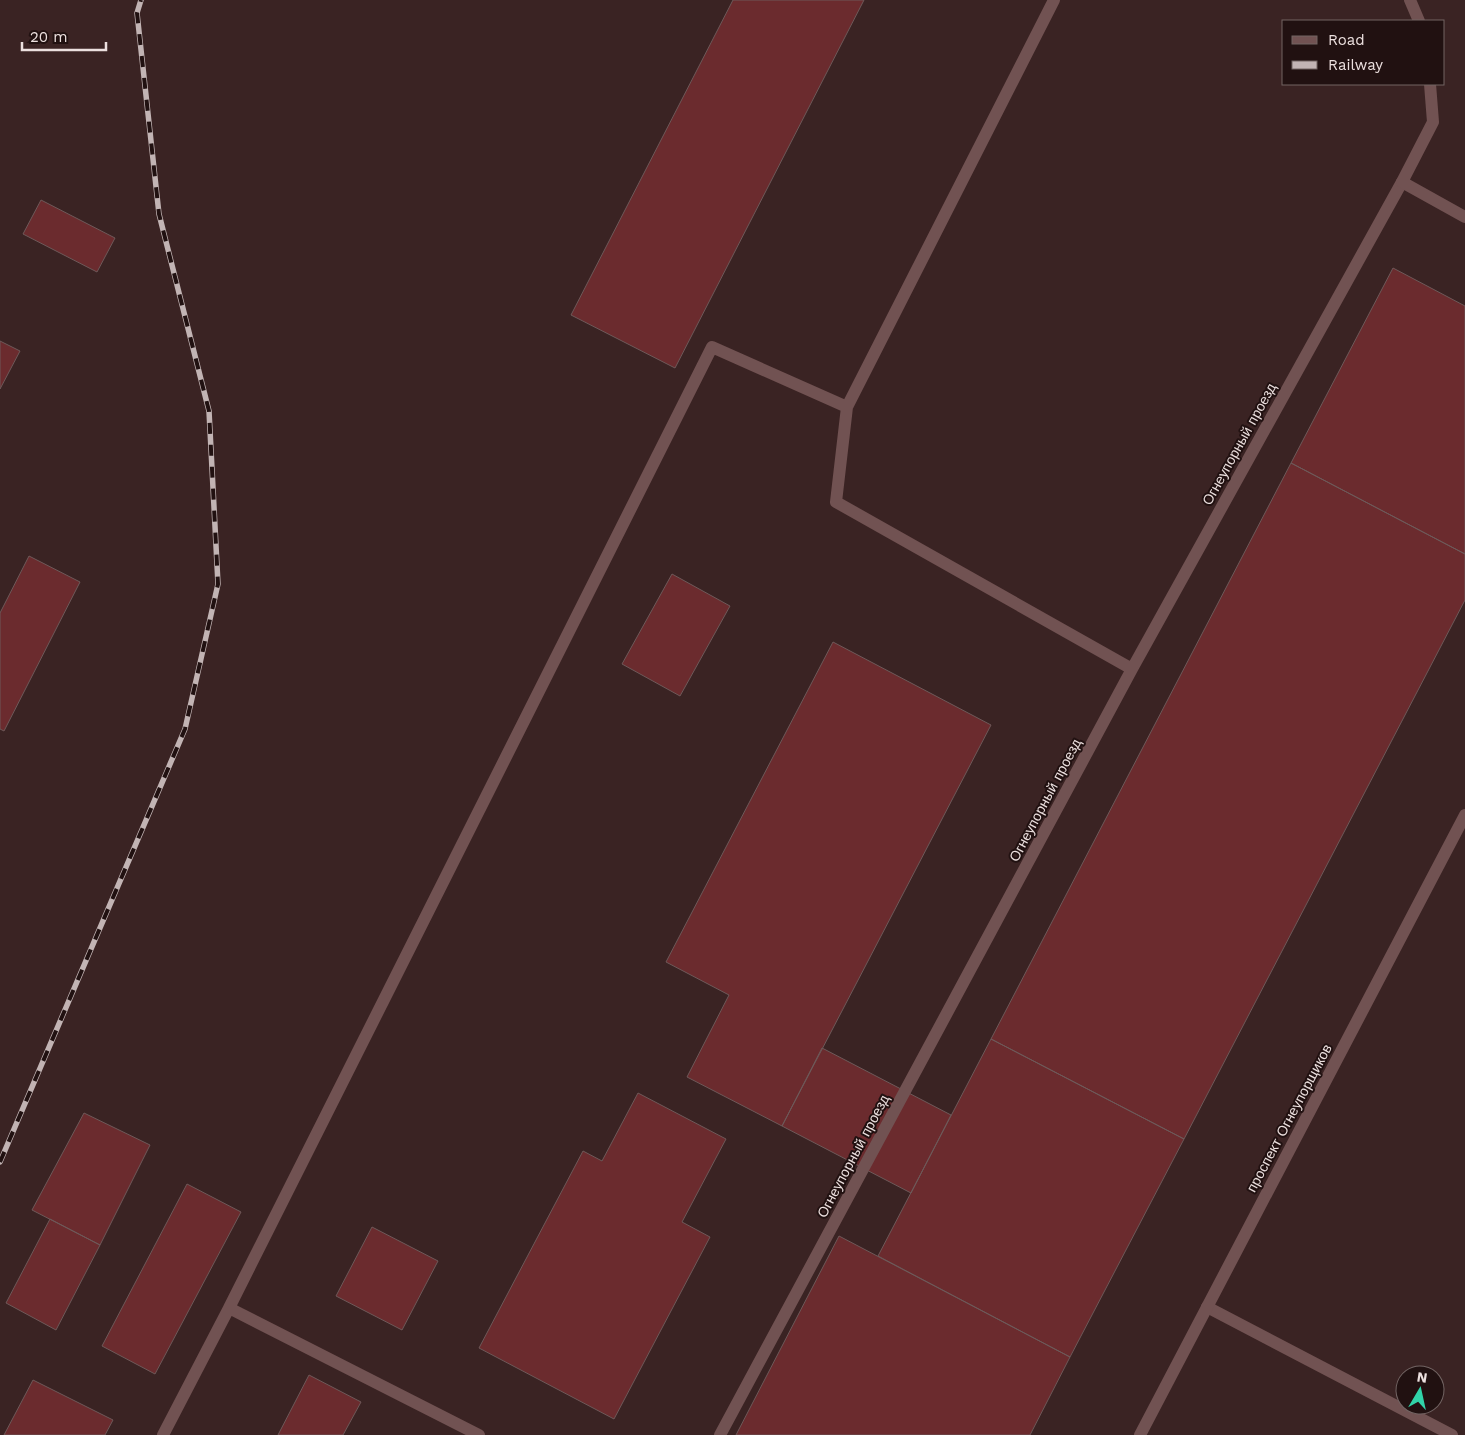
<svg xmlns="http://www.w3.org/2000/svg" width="1465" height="1435" font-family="'Work Sans',sans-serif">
<rect width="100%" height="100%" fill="#2b1a1a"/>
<!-- built -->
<path fill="#3a2323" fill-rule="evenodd" d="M0 0H1465V1435H0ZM1284 21H1444V84H1284ZM1405 1375H1435V1405H1405Z"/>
<!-- building -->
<path fill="#6b2b2e" stroke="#6e5959" d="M733 0H864L675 368 571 315Z
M41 200 115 238 97 272 23 234Z
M1393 268 1465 306V554L1291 463Z
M0 341 20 351 0 389Z
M1291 463 1465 554V600L1184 1139 991 1039Z
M29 556 80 582 4 731 0 729V613Z
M672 574 730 606 680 696 622 664Z
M833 642 991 725 782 1126 687 1077 729 995 666 962Z
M991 1039 1184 1139 1070 1357 878 1256Z
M822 1048 951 1115 911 1193 782 1126Z
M638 1093 726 1139 682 1222 710 1237 614 1419 479 1348 583 1151 602 1161Z
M84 1113 150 1145 100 1245 32 1210Z
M187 1184 241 1212 155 1374 102 1346Z
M50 1219 100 1245 56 1330 6 1303Z
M372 1227 438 1261 402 1330 336 1296Z
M839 1236 1070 1357 1030 1435H736Z
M309 1375 361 1402 343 1435H278Z
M33 1380 113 1420 105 1435H4Z"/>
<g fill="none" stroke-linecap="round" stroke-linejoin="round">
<!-- lane -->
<path stroke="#715252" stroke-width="12" d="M1054 0 847 407 836 502 1132 669
M1207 1307 1452 1435
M163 1435 229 1308
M479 1435 229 1308 712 347 847 407
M720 1435 1132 669 1402 182"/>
<!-- street -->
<path stroke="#715252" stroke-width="12" d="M1410 0 1419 21
M1430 84 1433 122 1402 182 1465 217
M1140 1435 1465 815"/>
<!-- rail casing -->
<g stroke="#c2b4b4" stroke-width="5.5">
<path id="rail" d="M0 1162 185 729 218 584 209 411 159 214 137 13 141 0"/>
</g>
<!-- rail -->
<use href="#rail" stroke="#211111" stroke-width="4" stroke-dasharray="11" stroke-linecap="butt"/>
</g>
<g text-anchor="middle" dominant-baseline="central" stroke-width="4" stroke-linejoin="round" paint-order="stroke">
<!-- street labels -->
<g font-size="14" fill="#ece0df" stroke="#211111">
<text transform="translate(1239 444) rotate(-61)">Огнеупорный проезд</text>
<text transform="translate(1045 800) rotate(-62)">Огнеупорный проезд</text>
<text transform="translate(1289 1118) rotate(-62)">проспект Огнеупорщиков</text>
<text transform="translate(853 1156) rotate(-62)">Огнеупорный проезд</text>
</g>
</g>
<!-- legend -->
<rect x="1282" y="20" width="162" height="65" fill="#211111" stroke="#726463"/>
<rect x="1292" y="36" width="25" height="8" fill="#715252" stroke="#726463"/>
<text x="1328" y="45" font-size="15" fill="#ece0df">Road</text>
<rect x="1292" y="61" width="25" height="8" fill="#c2b4b4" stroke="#726463"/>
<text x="1328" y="70" font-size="15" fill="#ece0df">Railway</text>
<!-- north arrow -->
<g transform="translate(1420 1390) rotate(9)"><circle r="24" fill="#211111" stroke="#726463"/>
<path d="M0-4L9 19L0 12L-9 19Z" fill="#31d4a9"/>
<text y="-8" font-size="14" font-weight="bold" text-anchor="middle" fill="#ece0df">N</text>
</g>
<!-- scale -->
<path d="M22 42v8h84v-8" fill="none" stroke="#ece0df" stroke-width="2.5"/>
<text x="30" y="42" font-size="15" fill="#ece0df" stroke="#211111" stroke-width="4" paint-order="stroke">20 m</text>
</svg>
